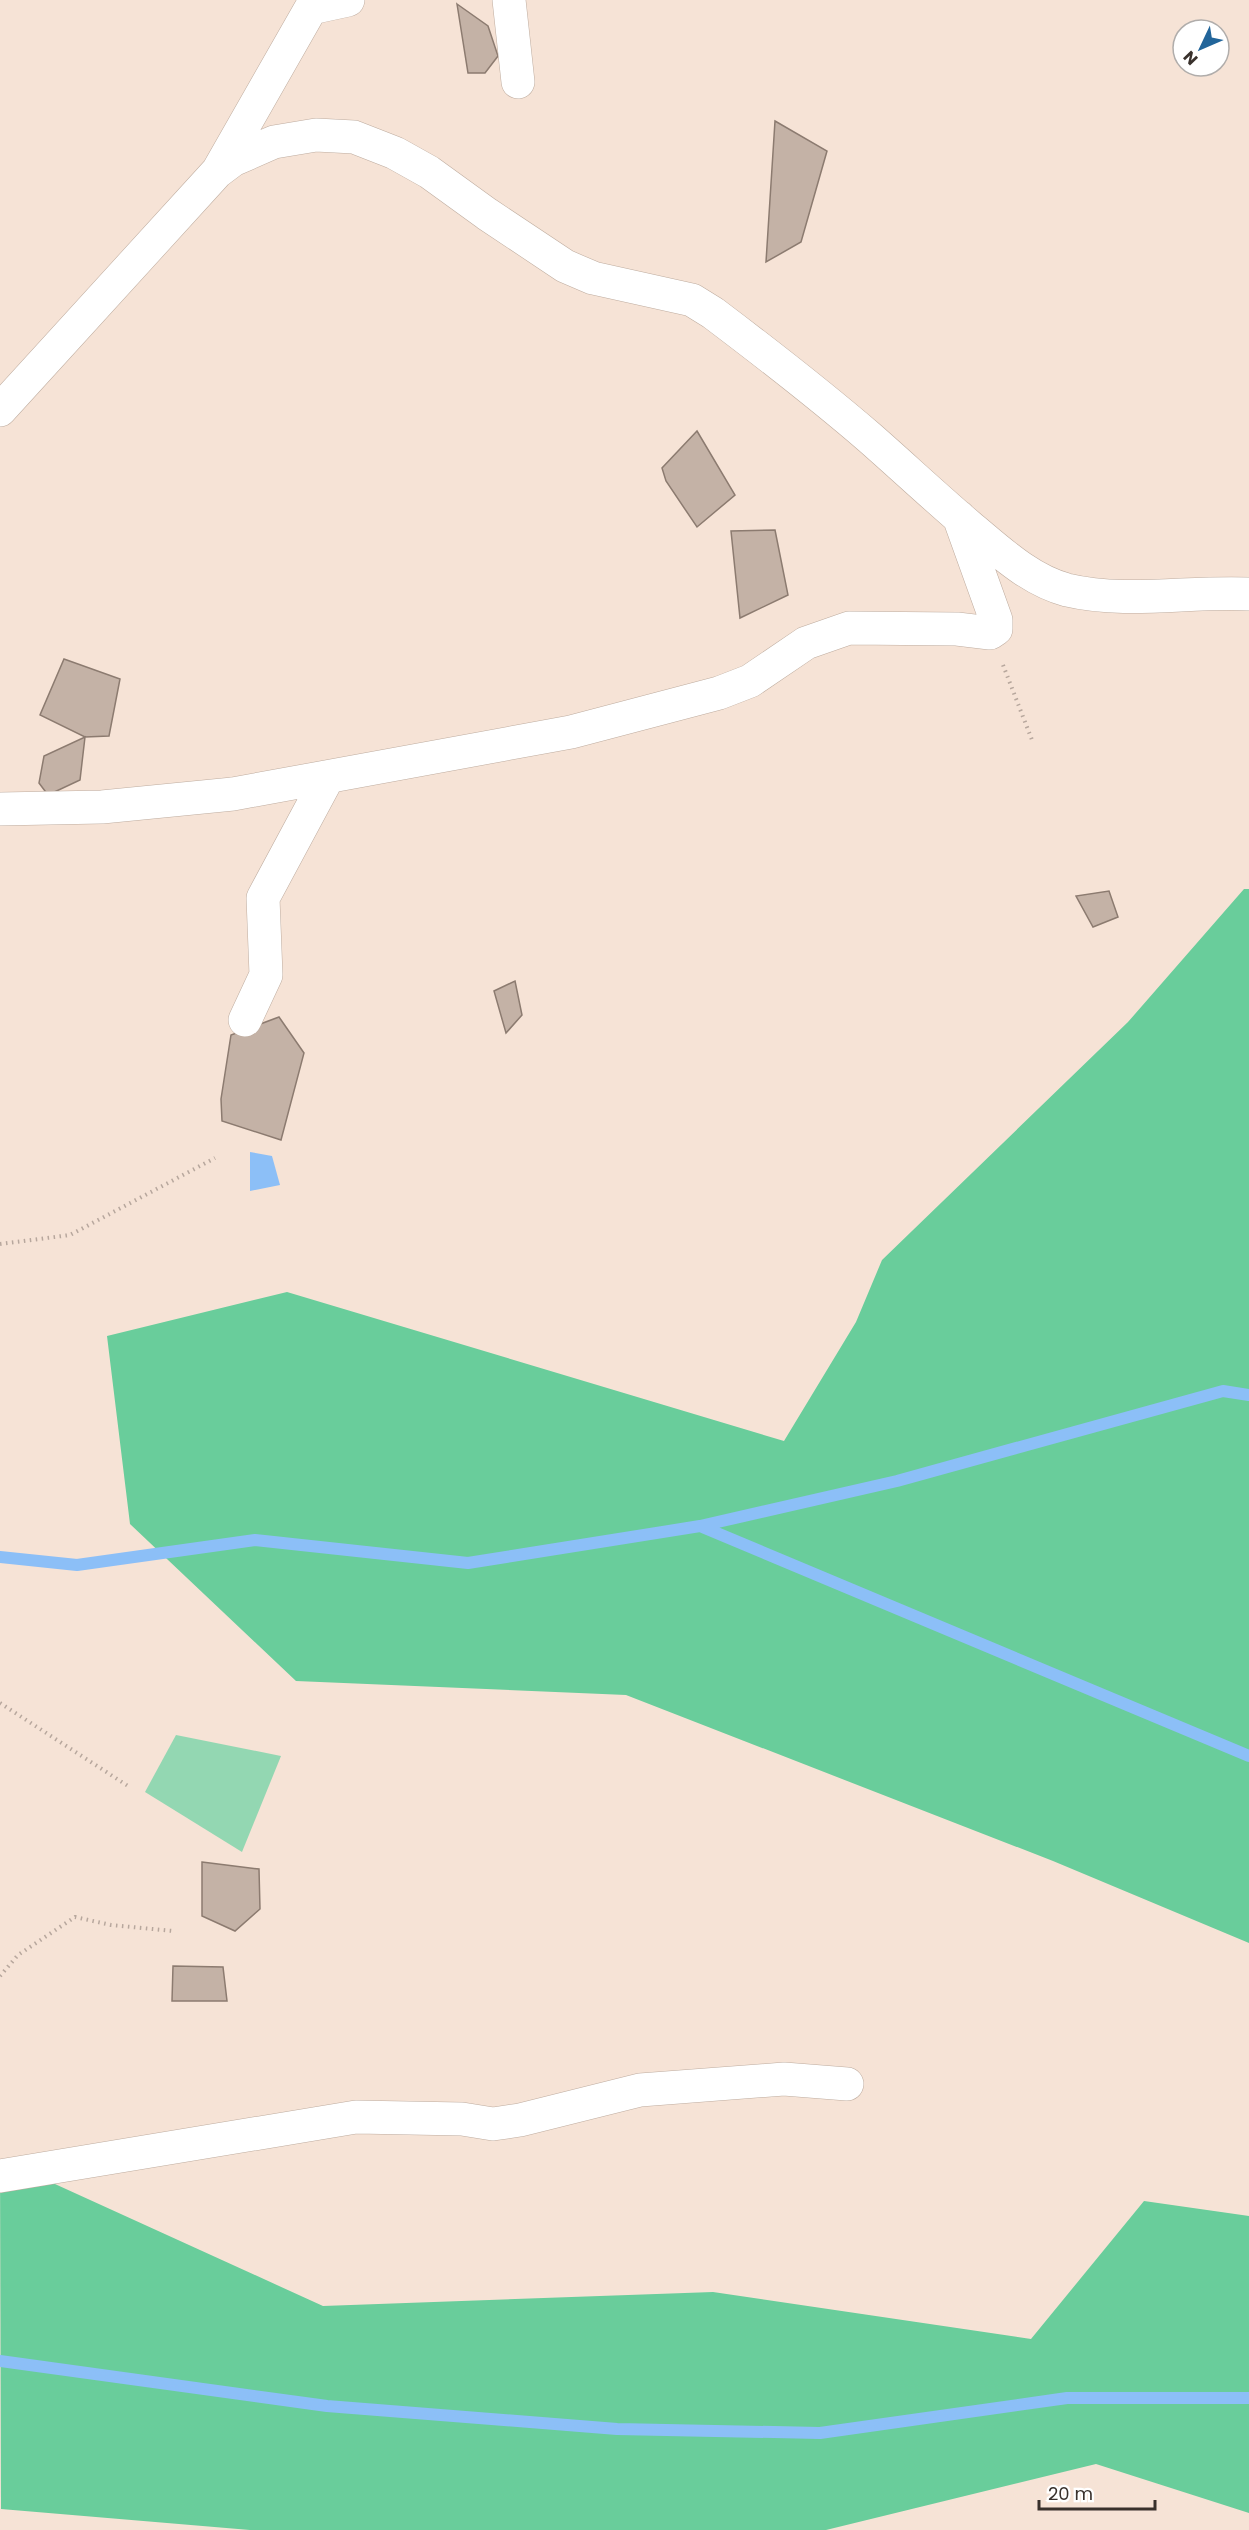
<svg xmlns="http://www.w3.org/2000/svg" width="1249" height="2530" font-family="Poppins,sans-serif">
<rect width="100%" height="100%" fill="#f6e3d6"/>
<!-- green -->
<path fill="#93d7b2" d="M176 1735 281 1756 242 1852 145 1792Z"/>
<!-- forest -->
<path fill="#69cd9b" d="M1244 889H1249V1943L1053 1861 626 1695 296 1681 130 1524 107 1336 287 1292 784 1441 856 1322 882 1260 1128 1022Z
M0 2159 323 2306 713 2292 1031 2339 1144 2201 1249 2216V2513L1096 2464 826 2530H250L1 2509Z"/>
<!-- water -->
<path fill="#8cbff7" d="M250 1152 272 1156 280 1185 250 1191Z"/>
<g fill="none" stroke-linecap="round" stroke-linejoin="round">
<!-- stream -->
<path stroke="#8cbff7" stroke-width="12" d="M700 1526 897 1481 1223 1391 1249 1395
M0 1557 77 1565 255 1540 468 1563 700 1526 1249 1756
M0 2361 327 2406 617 2429 820 2433 1067 2398H1249"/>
</g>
<!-- building -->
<path fill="#c4b2a6" stroke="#8c7b70" stroke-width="1.5" d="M457 4 488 26 498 56 485 73H468Z
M775 121 827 151 801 242 766 262Z
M697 431 735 495 697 527 666 481 662 468Z
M775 530 788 595 740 618 731 531Z
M64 659 120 679 109 736 85 737 40 715Z
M85 737 80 780 48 795 39 783 44 756Z
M1109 891 1118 917 1093 927 1076 896Z
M515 981 522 1015 506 1033 494 991Z
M279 1017 304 1053 281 1140 222 1121 221 1099 231 1035Z
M202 1862 259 1869 260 1909 235 1931 202 1916Z
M173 1966 223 1967 227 2001H172Z"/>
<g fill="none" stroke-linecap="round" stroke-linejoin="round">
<!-- minor casing -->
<g stroke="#beac9f" stroke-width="34">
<path id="minor" d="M509 0 518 82
M218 171 311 8 348 0
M0 410 217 172 233 160 274 142 316 135 354 137 395 153 429 172 487 214 565 266 593 278 692 300 713 313C766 353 820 395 870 438 903 467 935 497 969 526 998 550 1029 580 1067 590 1126 604 1189 591 1249 594
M0 809 102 807 233 794 571 732 719 693 750 681 806 643 849 628 957 629 990 633 996 629V620L959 517
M245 1020 266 975 263 898 328 777
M0 2176 356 2117 462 2119 493 2124 520 2120 640 2090 784 2079 847 2084"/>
</g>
<!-- path -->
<path stroke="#b7a79d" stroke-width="4" stroke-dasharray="1.5 4.5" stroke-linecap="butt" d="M1003 665 1032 740
M0 1244 70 1235 215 1158
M0 1703 128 1786
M0 1976 18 1955 75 1917 111 1925 173 1931"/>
<!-- minor -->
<use href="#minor" stroke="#fff" stroke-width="33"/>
</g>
<!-- north arrow -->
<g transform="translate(1201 48) rotate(226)"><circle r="28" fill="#ffffff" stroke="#b0adab" stroke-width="1.5"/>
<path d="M0-4.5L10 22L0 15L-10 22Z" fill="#22659a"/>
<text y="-9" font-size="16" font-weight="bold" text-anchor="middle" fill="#39312c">N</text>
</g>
<!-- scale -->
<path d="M1039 2500v9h116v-9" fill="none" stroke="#39312c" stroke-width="3"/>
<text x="1048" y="2500" font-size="18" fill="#39312c" stroke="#ffffff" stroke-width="4.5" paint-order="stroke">20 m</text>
</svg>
